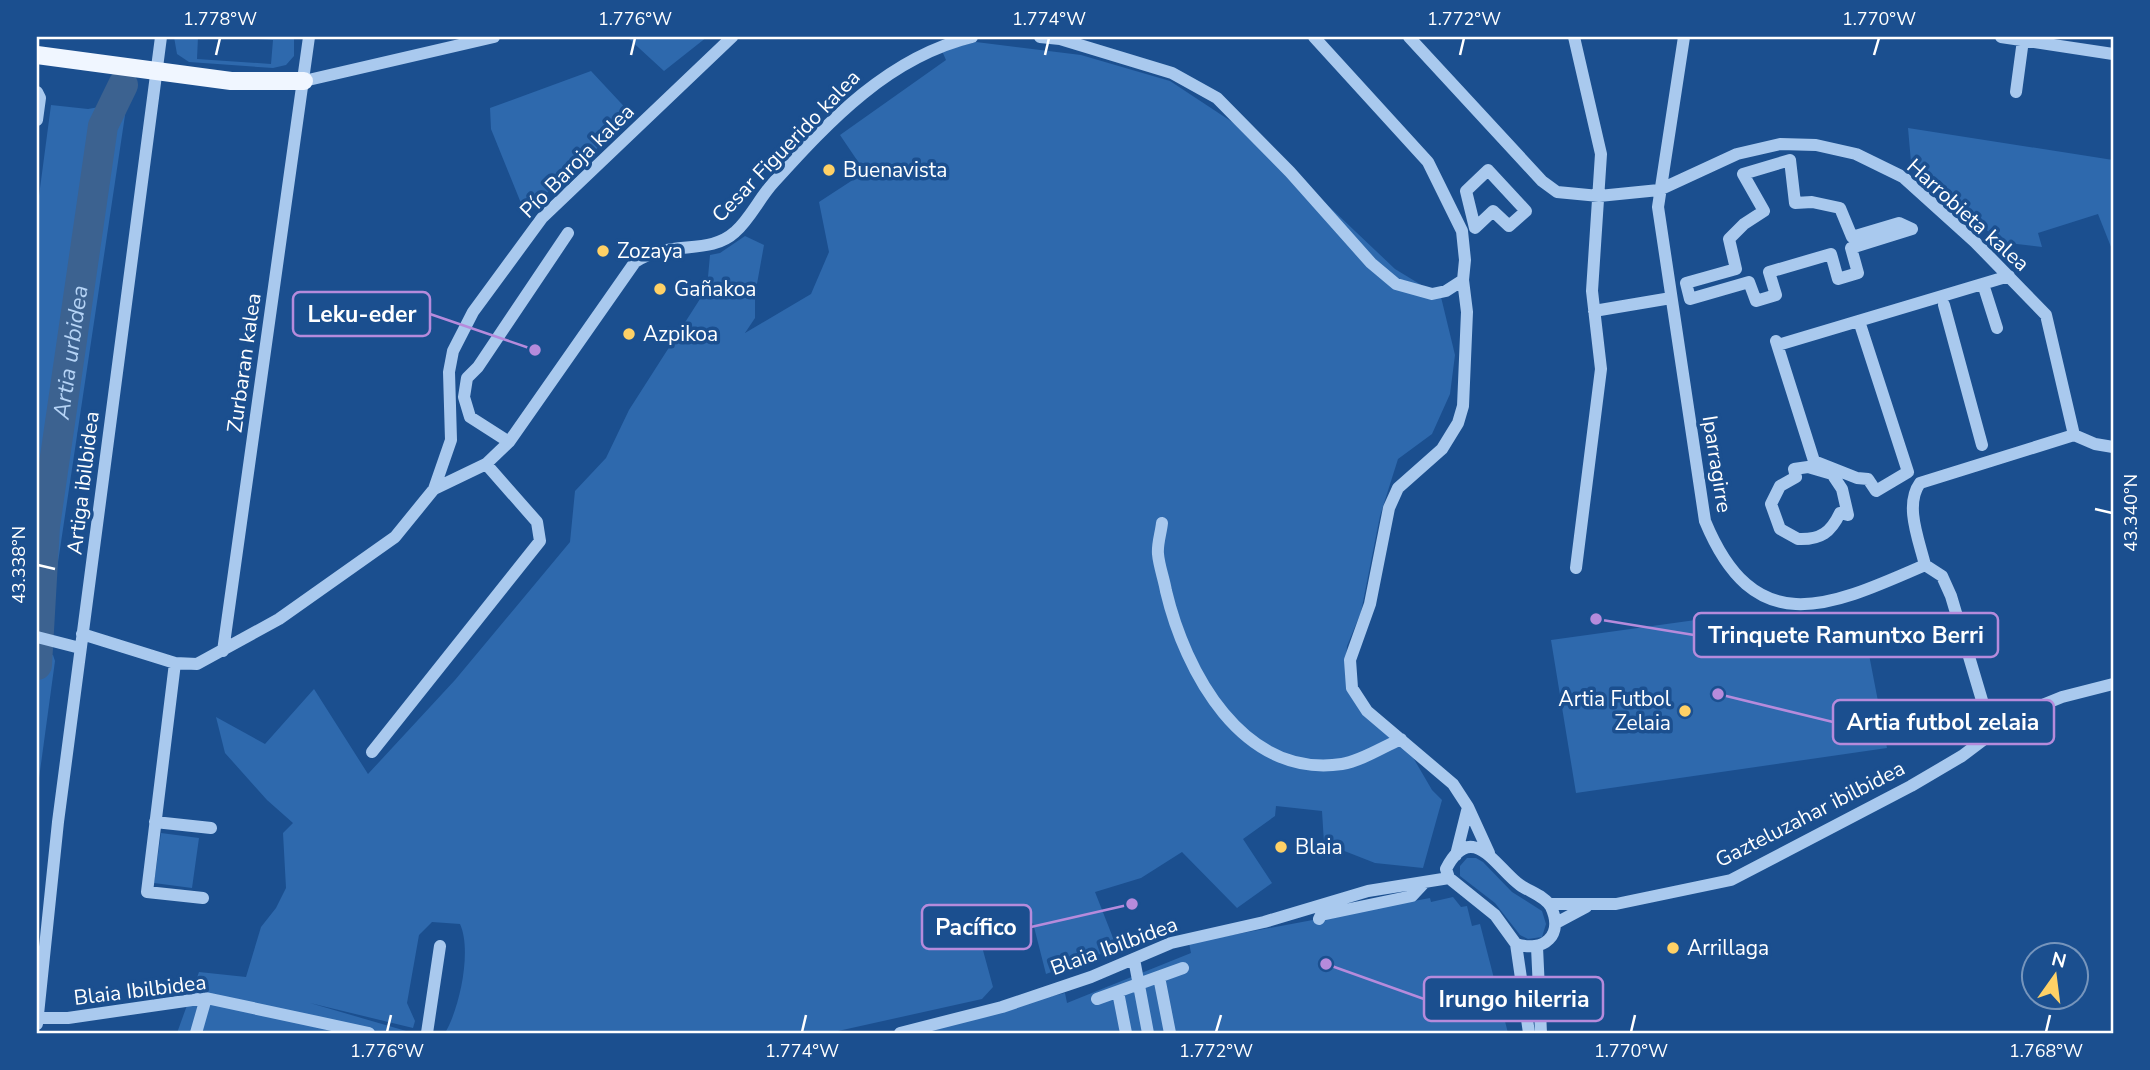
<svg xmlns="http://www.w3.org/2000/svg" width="2150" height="1070" font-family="'Nunito Sans',sans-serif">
<rect width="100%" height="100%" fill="#1b4f8f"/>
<!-- green -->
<path fill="#2e69ad" d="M174 37H198L197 59 271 64 273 40 224 37H294V56L286 65 273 68 189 62 177 54Z
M627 37H707L664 71Z
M976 42 1081 55 1170 81 1258 139 1395 269 1441 297 1455 355 1450 394 1432 434 1398 459 1380 516 1361 612 1347 646 1345 675 1365 707 1404 742 1432 790 1442 800 1423 868 1375 863 1324 843 1322 811 1276 806 1275 816 1243 839 1272 883 1237 908 1182 852 1141 878 1095 892 1117 948 1046 974 1033 923 981 943 993 987 982 999 829 1033H445C460 1008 472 950 460 924L432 922 419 935 407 1003 415 1021 413 1028 310 1003 413 1033H177L199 972 246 977 261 927 276 908 286 888 283 833 293 823 267 800 225 753 216 717 265 744 314 689 368 774 455 680 570 542 575 491 606 458 629 410 707 288 710 255 720 253 745 236 764 245 755 295V318L745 333 811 294 829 252 819 202 865 172 840 135 946 60 942 51Z
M591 71 633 116 525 213 491 129 490 108Z
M127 102 51 609 37 604V211L51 105 88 109Z
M1908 128 2113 160V252L2098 214 2038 233 2042 247 2000 242 1911 162Z
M1861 613 1887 748 1576 793 1551 640 1739 614 1758 627Z
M37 654 53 655 55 661 37 793Z
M161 833 199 838 192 888 154 883Z
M1467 858H1476L1483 862 1512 892 1542 911 1546 924 1542 937 1528 939 1520 935 1495 903 1460 876V866Z
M1453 897 1461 907 1467 906 1472 926 1480 924 1508 1033H897L1065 993 1067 1003 1191 953 1189 943 1430 898 1431 902Z"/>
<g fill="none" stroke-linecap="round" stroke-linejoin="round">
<!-- river -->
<path stroke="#3c6290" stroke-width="30" id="s1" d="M37 665 45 526 103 126 123 85"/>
<!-- minor -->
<path stroke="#a9c9ee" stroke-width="12" d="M1040 37 1060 39 1172 73 1217 98 1290 172 1371 263 1396 284 1432 294 1446 291 1463 280
M1314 37 1428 162 1462 231 1465 260 1463 280 1467 312 1463 406 1458 423 1442 449 1398 488 1389 508 1370 604 1350 660 1352 688 1367 711 1453 784 1468 807 1489 853
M1409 37 1542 181 1557 192 1599 196 1659 190 1737 154 1780 144 1816 145 1856 154 1903 177 1975 242 2046 315 2074 435
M1574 37 1601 154 1592 291 1601 369 1576 568
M1684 37 1658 207 1705 521C1755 642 1829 607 1925 565
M2001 37 2113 54
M304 81 494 37
M37 92 40 98 37 120
M2016 92 2023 40
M1790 160 1795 203 1812 202 1840 208 1852 237 1899 223 1912 229 1851 248 1858 273 1838 279 1831 254 1769 272 1776 295 1756 301 1749 282 1690 299 1686 283 1736 269 1729 239 1744 224 1764 211 1743 174Z
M1488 170 1526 211 1509 226 1493 211 1475 228 1466 191Z
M1983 284 1997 328
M1944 305 1982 445
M1594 311 1671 298
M1776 341 1814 461 1857 478 1868 479 1876 491 1908 472 1859 321
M1778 345 2009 276
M467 378 478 367 568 233
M467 378 464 397 470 417 509 442
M1808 467 1832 474 1842 489 1848 515 1840 513C1831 532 1821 540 1798 539L1780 529 1771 504 1780 486 1796 477 1794 469Z
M434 489 451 440 449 372 453 351 473 312 542 218 732 37
M1162 523C1161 533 1157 544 1158 554 1159 566 1164 579 1166 591 1185 671 1242 779 1342 764 1361 761 1383 747 1401 739
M1925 565C1919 540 1904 505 1920 483L2074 435 2095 444 2113 447
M1925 565 1942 576 1951 596 1992 734
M82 634 175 663 197 664 279 619 395 537 434 489 486 464 509 442 635 262C669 239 709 256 735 232 750 219 760 197 774 182 830 120 889 57 972 37
M37 637 80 648
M223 651 309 37
M175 663 147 892 203 898
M372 752 540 541 537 522 486 464
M155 822 211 828
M1456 855 1468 807
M1550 904H1616L1731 880 1911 786 1962 756 2015 716 2062 697 2113 684
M1319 919 1321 915 1412 896 1425 882
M1556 923 1586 907
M1516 944C1544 953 1564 935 1551 907 1545 896 1530 892 1520 885 1497 869 1472 818 1446 869L1449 878 1495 915 1516 944 1529 1033
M1537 947 1541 1033
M1134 959 1148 1033
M1159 977 1170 1033
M1118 992 1126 1033
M1097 999 1183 968
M37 1018H68L206 998 369 1033
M37 1024 58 822 161 37
M196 1033 206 998
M427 1033 440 946
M900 1033 1002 1007 1091 977 1171 943 1264 922 1368 891 1449 878"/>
<!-- major -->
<path stroke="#f0f6ff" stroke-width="18" d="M37 55 231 81H304"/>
</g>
<!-- ticks -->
<path fill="none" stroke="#fff" stroke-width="2.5" d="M216 55 220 38M631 55 635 38M1045 55 1049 38M1460 55 1464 38M1874 55 1879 38M2095 509 2112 513M38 565 55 569M387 1032 391 1015M802 1032 806 1015M1216 1032 1221 1015M1631 1032 1635 1015M2046 1032 2050 1015"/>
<!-- markers -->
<g fill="#ffd166" stroke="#1b4f8f" stroke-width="2.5">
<circle cx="829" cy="170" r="7"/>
<circle cx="603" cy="251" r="7"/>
<circle cx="660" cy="289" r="7"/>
<circle cx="629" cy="334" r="7"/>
<circle cx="1685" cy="711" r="7"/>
<circle cx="1281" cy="847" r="7"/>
<circle cx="1673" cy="948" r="7"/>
</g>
<g text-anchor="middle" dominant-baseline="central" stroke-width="7" stroke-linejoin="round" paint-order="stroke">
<!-- street labels -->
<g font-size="21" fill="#fff" stroke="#1b4f8f">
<text transform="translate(786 146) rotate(-46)">Cesar Figuerido kalea</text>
<text transform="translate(577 161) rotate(-45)">Pío Baroja kalea</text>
<text transform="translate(1968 215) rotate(42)">Harrobieta kalea</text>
<text transform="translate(244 363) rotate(-82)">Zurbaran kalea</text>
<text transform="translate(1717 464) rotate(81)">Iparragirre</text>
<text transform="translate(83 483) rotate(-83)">Artiga ibilbidea</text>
<text transform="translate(1810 814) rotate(-27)">Gazteluzahar ibilbidea</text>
<text transform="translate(1114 946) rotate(-20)">Blaia Ibilbidea</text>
<text transform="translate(140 990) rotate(-7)">Blaia Ibilbidea</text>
</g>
<!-- poi labels -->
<g font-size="21" fill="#fff" stroke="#1b4f8f" text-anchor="start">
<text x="843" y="170">Buenavista</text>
<text x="617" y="251">Zozaya</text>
<text x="674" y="289">Gañakoa</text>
<text x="643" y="334">Azpikoa</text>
<text x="1671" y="699" text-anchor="end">Artia Futbol<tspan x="1671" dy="24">Zelaia</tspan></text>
<text x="1295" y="847">Blaia</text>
<text x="1687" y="948">Arrillaga</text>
</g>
<!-- water labels -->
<g font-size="23" font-style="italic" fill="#b5d3f5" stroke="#1b4f8f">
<text stroke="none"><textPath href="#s1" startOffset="315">Artia urbidea</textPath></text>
</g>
</g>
<!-- callouts -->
<path fill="none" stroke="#b68bdc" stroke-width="2.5" d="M535 350L430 314M1596 619L1694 635M1718 694L1833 722M1132 904L1031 927M1326 964L1424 999"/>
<g fill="#b68bdc" stroke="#1b4f8f" stroke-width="2.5">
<circle cx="535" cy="350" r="7"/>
<circle cx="1596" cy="619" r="7"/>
<circle cx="1718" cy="694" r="7"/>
<circle cx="1132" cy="904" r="7"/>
<circle cx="1326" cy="964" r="7"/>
</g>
<g fill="#1b4f8f" stroke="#b68bdc" stroke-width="2.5">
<rect x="293" y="292" width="137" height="44" rx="7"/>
<rect x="1694" y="613" width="304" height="44" rx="7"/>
<rect x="1833" y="700" width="221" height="44" rx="7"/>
<rect x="922" y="905" width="109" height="44" rx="7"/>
<rect x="1424" y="977" width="179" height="44" rx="7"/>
</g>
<g font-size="23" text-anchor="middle" font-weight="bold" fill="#fff">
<text x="362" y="322">Leku-eder</text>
<text x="1846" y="643">Trinquete Ramuntxo Berri</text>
<text x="1943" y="730">Artia futbol zelaia</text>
<text x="976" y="935">Pacífico</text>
<text x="1514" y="1007">Irungo hilerria</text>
</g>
<!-- border -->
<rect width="2150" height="1070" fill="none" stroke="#1b4f8f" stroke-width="77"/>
<!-- north arrow -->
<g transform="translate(2055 976) rotate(14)"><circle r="33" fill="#1b4f8f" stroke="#7695bc" stroke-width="2"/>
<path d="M0-5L12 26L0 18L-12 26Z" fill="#ffd166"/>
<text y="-10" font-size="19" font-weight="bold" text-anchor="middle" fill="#ffffff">N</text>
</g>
<rect x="38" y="38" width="2074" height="994" fill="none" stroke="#fff" stroke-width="2.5"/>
<g font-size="18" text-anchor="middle" fill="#fff">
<text x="220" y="25">1.778°W</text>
<text x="635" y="25">1.776°W</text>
<text x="1049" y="25">1.774°W</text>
<text x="1464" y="25">1.772°W</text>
<text x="1879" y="25">1.770°W</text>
<text transform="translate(2131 513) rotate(-90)" y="6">43.340°N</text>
<text transform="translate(19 565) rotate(-90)" y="6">43.338°N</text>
<text x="387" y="1057">1.776°W</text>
<text x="802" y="1057">1.774°W</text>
<text x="1216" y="1057">1.772°W</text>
<text x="1631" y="1057">1.770°W</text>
<text x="2046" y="1057">1.768°W</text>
</g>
</svg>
